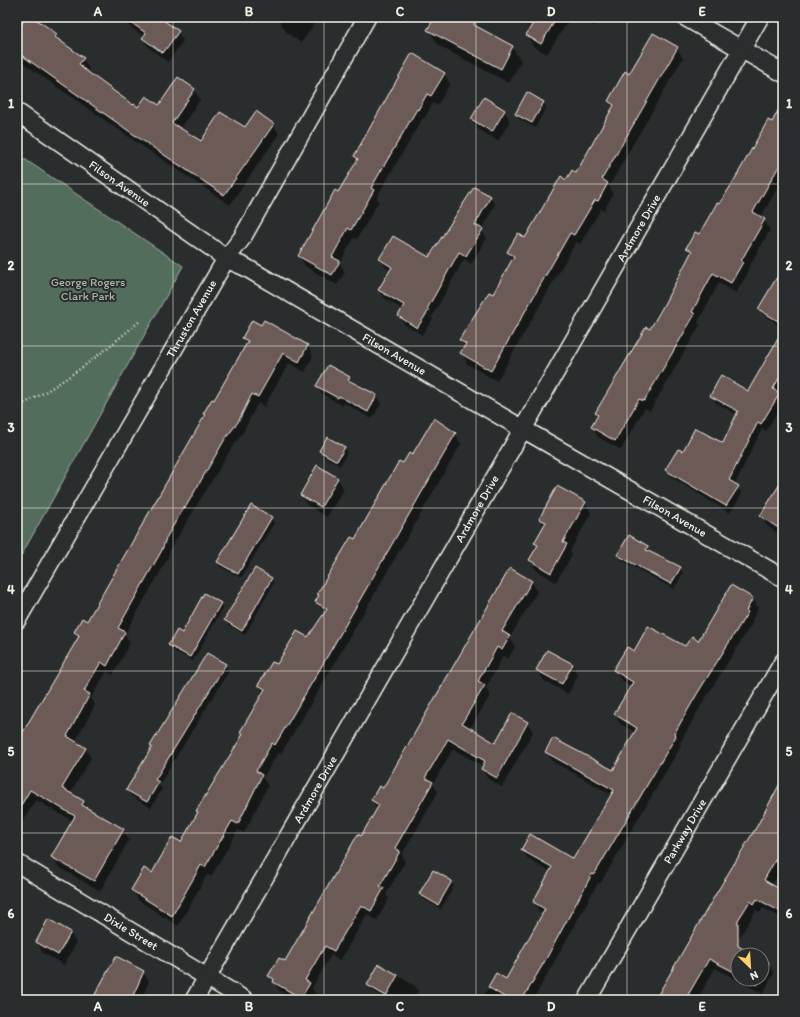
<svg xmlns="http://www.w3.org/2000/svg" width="800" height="1017" font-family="Itim,sans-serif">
<rect width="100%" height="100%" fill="#2a2d2e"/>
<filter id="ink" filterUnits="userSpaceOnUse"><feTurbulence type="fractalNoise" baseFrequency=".025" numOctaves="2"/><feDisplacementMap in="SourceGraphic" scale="8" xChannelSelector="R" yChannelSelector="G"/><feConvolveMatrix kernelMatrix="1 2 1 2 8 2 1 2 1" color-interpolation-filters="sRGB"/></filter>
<g filter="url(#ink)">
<!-- green -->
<path fill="#526d5b" stroke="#a3afa2" d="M17 154 183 266 17 563Z"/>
<!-- shadow -->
<path fill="#0007" d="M17 17H31L56 35 60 42 83 59 89 69 86 72 134 106 138 108 159 107 194 89 200 100 180 129 201 143 245 129 273 124 279 134 230 205 142 146 17 59Z
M117 17H157L178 31 183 41 168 62 149 48 143 38 144 37Z
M284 17H319L301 43 286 32 280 22Z
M439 17H463L474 24 477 28 512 47 521 61 509 83 439 46 430 32Z
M538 17H567L569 20 547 54 533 46 527 35Z
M577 17H599L594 26Z
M677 48 683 58 609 186 613 194 604 211 601 209 580 244 576 242 497 381 467 364 462 353 465 348 461 340 493 296 513 261 508 252 525 239 567 181 576 174 613 108 609 101 630 75Z
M444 73 450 84 437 106 433 103 424 119 423 118 377 197 379 201 357 239 354 238 340 263 345 272 337 285 305 266 299 256 358 161 355 156Z
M528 94 544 103 546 108 535 128 519 119 516 114Z
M504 110 510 121 498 141 478 129 472 119Z
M783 120V179L761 217 764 220 770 230 747 271 748 273 736 293 719 283 698 322 700 325 650 411 645 408 621 450 598 437 592 427 598 416 596 413 650 330 691 255 687 248 700 236 772 123Z
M490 196 495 205 481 230 487 238 471 264 464 259 432 317 433 319 422 335 404 324 399 316 403 310 384 298 379 290 391 271 385 267 381 259H429Z
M783 269V328L764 315 760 308Z
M261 326 308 346 313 356 305 372 289 363 264 407 258 403 243 432 231 449 171 548 167 560 125 634 130 643 113 675 107 671 91 698 95 705 75 742 85 748 91 758 70 794 84 802 88 810 123 830 129 840 100 891 58 867 53 857 73 821 36 800 19 827 17 826V744L79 638 75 632 87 622 205 416 204 414 215 402 247 344 243 338Z
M783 332V386L779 394 783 402 766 431 762 429 735 484 742 494 730 513 671 477 667 470 683 453 723 444 738 415 716 403 711 396 748 392Z
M349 378 352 383 377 396 381 404 372 419 344 403 343 406 322 394 317 386Z
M455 433 461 444 325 680 281 754 278 753 263 778 268 786 244 833 238 830 211 877 207 875 178 926 138 900 133 890 152 874 182 843 243 735 241 732 264 693 259 685 278 666 309 639 325 614 317 602 403 464 413 457Z
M345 448 347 453 340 466 323 456 320 451Z
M317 467 338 479 344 489 327 517 307 505 301 495Z
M783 488V537L767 526 761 516Z
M585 502 591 513 570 551 572 555 556 582 536 570 530 560 538 547 535 543 545 526 540 519Z
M271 518 274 523 241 578 220 567 218 562Z
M647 547 650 553 680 568 683 573 674 589 621 560 619 555Z
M511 570 532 582 537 592 510 637 515 647 508 659 503 656 486 688 490 696 470 729 495 744 527 722 533 732 502 787 488 779 482 769 483 766 453 749 433 784 438 792 402 855 405 862 386 894 389 899 377 920 367 914 340 961 331 955 312 988 315 993 311 1000H295L280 991 269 976 285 963 362 837 377 810 372 800 384 790Z
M272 578 274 583 245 635 228 625 225 620Z
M753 599 758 608 752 620 753 622 702 704 680 743 681 746 600 884 598 883 533 1000H487L484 995 497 974 507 980 544 914 539 912 534 902 550 872 528 859 522 850 574 861 612 795 552 761 547 752 613 772 635 732 620 724 615 714 632 687 620 679 614 670 635 653 685 647 699 643Z
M220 603 223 608 193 661 172 650 170 645Z
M208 654 225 665 229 671 159 785 162 789 151 808 131 796 127 790 152 748 151 746Z
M572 665 578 675 568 694 543 680 538 670Z
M783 780V866L772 885 783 892V919L763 908 760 913 756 910 735 945 753 955H738V979H762V960L768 963 774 973 763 994 715 968 697 1000H657Z
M451 882 454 886 441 909 423 899 420 894Z
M70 933 76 943 64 965 43 953 37 942Z
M380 965 415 986 418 991 413 1000H378L380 995 371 990 369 985Z
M143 972 149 981 141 1000H93Z"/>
<!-- building -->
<path fill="#6c5a56" stroke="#f4f1e8" d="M26 17H33L57 34 55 37 84 58 79 64 82 66 81 67 133 105 134 104 138 107 146 96 159 105 178 77 195 89 172 123 201 141 220 112 245 127 256 111 274 124 224 195 136 136 17 52V31Z
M123 17H159L179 31 163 53 142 38 146 33Z
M435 17H465L475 23 474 25 513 46 501 69 427 30Z
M537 17H557L541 44 526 35Z
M653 33 678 47 602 179 608 183 598 201 595 200 574 235 570 233 491 371 460 353 466 344 459 340 489 292 493 294 514 256 507 252 518 233 525 238 561 176 566 180 572 170 576 173 614 105 608 101 625 71 629 74Z
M412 53 445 73 431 96 427 94 418 110 417 109 371 188 374 190 351 230 348 228 332 257 340 261 332 275 298 256 335 190 338 192 358 159 354 156Z
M527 92 544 102 532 123 515 114Z
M484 97 505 110 492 132 471 119Z
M783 101V159L753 212 765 219 741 261 743 262 731 283 713 273 692 312 695 314 660 374 644 401 639 399 615 441 591 427 598 415 595 413 646 327 650 329 661 310 692 251 686 248 695 232 699 234 717 203 719 204 732 184 768 120 772 122Z
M474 187 491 196 475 225 483 229 466 256 459 252 427 309 429 310 417 328 398 316 404 305 378 290 392 267 379 259 393 236 429 257Z
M783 267V324L758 309Z
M252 320 261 325 264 320 308 345 299 362 283 353 258 397 252 394 238 422 225 439 185 508 184 507 166 538 162 550 118 628 125 632 107 666 101 662 84 691 90 694 67 736 86 748 62 788 84 801 82 805 124 829 94 881 51 857 75 816 30 790 17 812V742L78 638 79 635 74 632 82 618 87 621 205 415 203 414 212 399 214 400 248 341 242 338Z
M783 330V371L773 389 780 393 761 424 758 422 729 480 739 486 726 506 665 470 678 449 683 451 695 428 723 443 738 411 710 396 721 375 748 391Z
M328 365 350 377 348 380 377 395 368 412 339 396 338 398 316 386Z
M434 418 456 433 320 669 275 745 272 743 256 771 262 775 238 824 232 821 205 867 201 865 172 916 131 890 144 868 152 873 172 837 181 842 198 812 196 811 243 734 240 732 265 689 258 685 272 662 277 664 297 631 308 637 327 609 315 602 319 595 317 594 351 537 355 539 399 461 403 463 409 453 412 455Z
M327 437 345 447 337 461 319 451Z
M317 465 338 478 321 507 300 495Z
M783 479V531L760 516Z
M557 486 586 502 563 542 567 544 551 573 529 560 538 545 534 543 546 522 539 519Z
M251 505 272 517 238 574 217 562Z
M629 535 648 546 646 550 681 567 671 584 617 555Z
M255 568 272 578 242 631 224 620Z
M510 568 532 581 502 631 510 636 502 650 497 647 478 681 485 685 462 723 495 743 512 713 528 722 497 778 481 769 485 761 448 739 425 778 433 782 395 848 400 851 380 886 384 888 371 911 361 905 334 951 325 946 305 980 310 983 301 998 273 982 274 979 268 976 279 958 285 961 358 834 361 836 379 805 371 800 379 786 383 788Z
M731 585 753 598 746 611 748 612 697 694 674 734 676 736 594 875 592 874 546 959 522 1000H509L488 987 496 973 506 979 545 909 533 902 552 867 521 850 530 834 573 859 614 790 545 752 553 738 613 770 637 728 614 714 633 682 613 670 627 647 634 651 648 626 685 646 692 636 698 641Z
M204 593 221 603 190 657 168 645 177 630 182 633Z
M547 650 573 664 562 684 536 670Z
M207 653 226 664 155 780 159 782 147 802 126 790 152 747 150 746Z
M783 778V846L764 880 783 891V913L757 899 754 904 750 901 738 920V946L755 955H738V974L709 959 685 1000H655L714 897 757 826Z
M433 870 452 881 438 905 419 894Z
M48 919 71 932 58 955 36 942Z
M116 956 144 971 131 1000H92Z
M762 959 769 962 762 976Z
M379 964 398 975 386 996 367 985Z
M747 979H760L757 985Z"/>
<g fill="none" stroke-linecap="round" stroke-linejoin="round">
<!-- street casing -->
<g stroke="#f4f1e8" stroke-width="20">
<g id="street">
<path d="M685 17 783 73"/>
<path id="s1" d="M17 112 212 248 226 259 245 267 523 429 783 578"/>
<path id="s2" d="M17 620 226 259 242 238 367 17"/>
<path id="s3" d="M17 863 245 1000"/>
<path id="s4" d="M194 1000 760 17"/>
<path id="s5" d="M587 1000 783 662"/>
</g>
</g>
<!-- path -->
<path stroke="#f4f1e8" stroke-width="2.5" stroke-dasharray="1 3" stroke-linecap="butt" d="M17 407C63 385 102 353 141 320"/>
<!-- street -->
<use href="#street" stroke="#2a2d2e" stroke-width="17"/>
</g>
</g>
<!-- grid -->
<path fill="none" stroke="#f4f1e8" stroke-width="1" stroke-opacity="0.55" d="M173 17V1000M324 17V1000M476 17V1000M627 17V1000M17 184H783M17 346H783M17 508H783M17 671H783M17 833H783"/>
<g text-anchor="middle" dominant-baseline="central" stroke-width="4" stroke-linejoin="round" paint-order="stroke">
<!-- street labels -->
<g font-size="12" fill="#f4f1e8" stroke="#2a2d2e">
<text stroke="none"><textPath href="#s1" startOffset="125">Filson Avenue</textPath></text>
<text stroke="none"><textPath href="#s4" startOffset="891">Ardmore Drive</textPath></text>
<text stroke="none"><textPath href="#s2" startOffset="348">Thruston Avenue</textPath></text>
<text stroke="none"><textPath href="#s1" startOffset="449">Filson Avenue</textPath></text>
<text stroke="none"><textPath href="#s4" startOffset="567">Ardmore Drive</textPath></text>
<text stroke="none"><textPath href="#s1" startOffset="773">Filson Avenue</textPath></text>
<text stroke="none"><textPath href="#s4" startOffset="243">Ardmore Drive</textPath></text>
<text stroke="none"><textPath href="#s5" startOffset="195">Parkway Drive</textPath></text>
<text stroke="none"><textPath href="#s3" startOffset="133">Dixie Street</textPath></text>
</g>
<!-- park labels -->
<g font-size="12" fill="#abb6a9" stroke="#2a2d2e">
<text x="88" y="282">George Rogers<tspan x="88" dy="14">Clark Park</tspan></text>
</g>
</g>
<!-- margin -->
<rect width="800" height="1017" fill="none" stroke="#2a2d2e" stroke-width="44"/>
<!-- north arrow -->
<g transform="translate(750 967) rotate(155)"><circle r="19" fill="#2a2d2e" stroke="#7b7b78"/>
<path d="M0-3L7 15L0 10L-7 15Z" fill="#ffd166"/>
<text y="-6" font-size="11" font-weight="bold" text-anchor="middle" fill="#f4f1e8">N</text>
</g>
<rect x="22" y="22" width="756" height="973" fill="none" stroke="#f4f1e8" stroke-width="1.5"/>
<g font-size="13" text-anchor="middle" font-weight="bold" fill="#f4f1e8">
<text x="98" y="16">A</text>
<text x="249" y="16">B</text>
<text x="400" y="16">C</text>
<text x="551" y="16">D</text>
<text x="702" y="16">E</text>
<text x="11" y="108">1</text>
<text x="789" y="108">1</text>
<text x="11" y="270">2</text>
<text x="789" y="270">2</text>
<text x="11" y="432">3</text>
<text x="789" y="432">3</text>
<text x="11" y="594">4</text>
<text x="789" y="594">4</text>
<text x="11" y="756">5</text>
<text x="789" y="756">5</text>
<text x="11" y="918">6</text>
<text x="789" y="918">6</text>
<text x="98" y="1011">A</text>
<text x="249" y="1011">B</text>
<text x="400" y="1011">C</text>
<text x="551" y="1011">D</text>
<text x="702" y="1011">E</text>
</g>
</svg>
